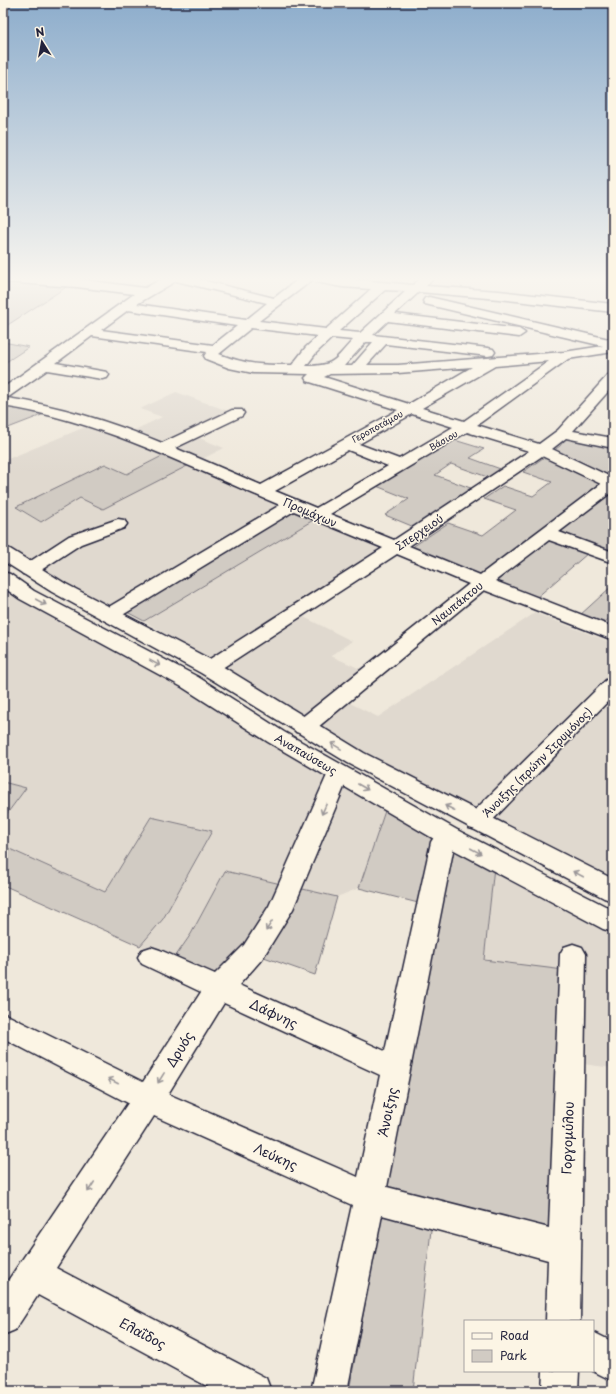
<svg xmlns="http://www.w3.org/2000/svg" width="616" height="1394" font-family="'Playpen Sans',sans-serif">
<rect width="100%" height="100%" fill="#efe8db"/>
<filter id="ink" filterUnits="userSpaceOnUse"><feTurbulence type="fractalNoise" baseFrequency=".025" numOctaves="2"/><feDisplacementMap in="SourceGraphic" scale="8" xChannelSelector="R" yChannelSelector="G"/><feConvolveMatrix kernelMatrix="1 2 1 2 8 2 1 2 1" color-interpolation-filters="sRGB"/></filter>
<g filter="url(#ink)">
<!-- built -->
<path fill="#e0d9cf" d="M176 392 231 412 187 433 224 448 198 461 173 451 127 474 105 464 16 508 41 522 80 498 103 508 189 465 282 504 112 607 39 571 3 545V461L90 425 122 436 162 417 140 409Z
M315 519 387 551 294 612 352 641 331 656 363 670 332 694 378 717 535 613 613 643V881L363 754 144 621Z
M3 584 151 661 386 808 359 888 337 897 225 871 191 934 173 960 140 946 163 919 212 831 151 817 105 892 3 846V819L26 788 3 782Z
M494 867 613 925V1068L560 1061 484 961Z"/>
<!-- green -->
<path fill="#d1cbc3" stroke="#7a767f" d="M3 279 71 284 3 328Z
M3 342 29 347 3 364Z
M3 405 47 413 3 430Z
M567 436 613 445V554L595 547 535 599 408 550 448 523 483 535 516 510 484 499 503 486 533 496 552 482 523 472 560 446Z
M451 439 484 449 470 458 506 471 493 479 451 464 435 475 476 490 419 529 385 515 409 499 374 485Z
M164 455 189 465 103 509 80 498 41 522 16 507 105 464 127 474Z
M293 509 315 519 144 621 123 610Z
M613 585V615L603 624 579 616Z
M3 782 26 788 3 819Z
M386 808 494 867 484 960 564 970 552 1230 434 1203 413 1391H349L438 908 359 888Z
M151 817 212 831 163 919 140 946 3 885V846L105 892Z
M225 871 337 897 315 975 244 950 213 978 173 960 191 934Z"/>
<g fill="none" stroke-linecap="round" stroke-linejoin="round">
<!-- minor casing -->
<g stroke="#22223b" stroke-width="3">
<path id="minor" d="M3 277 77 279 145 288 165 277H190L274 298 301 277H330L413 285 422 277H435L426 286 499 291 613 304V312L499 299 419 292 395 314 519 329 525 333 519 337 388 321 373 335 488 348 493 349 495 352 493 355 488 356 386 344 367 365H398L564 352 603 346 425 304 423 301 425 298 429 297 613 340V352L568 359 477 425 539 444 558 430 608 375 613 374V386L573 431 613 438V448L566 438 552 449 613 478V491L559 532 613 552V563L549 540 495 581 613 627V640L484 590 312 732 304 734 296 732 293 727 296 722 469 584 397 554 216 672 209 674 202 672 199 668 202 664 383 548 294 511 116 619 109 621 102 619 99 615 102 611 280 505C188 467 103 421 3 406V388L134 294 77 287 3 282ZM176 281 267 303 246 320 137 304ZM311 281 342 287 371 289 326 329 259 321ZM385 290 406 291 360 333 339 331ZM128 310 237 326 213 345 101 330ZM251 328 318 336 306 347 292 365C263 365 247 365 219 354ZM92 336 207 352 204 356 206 359 229 368 253 373 309 374 305 378 307 381 398 410 261 485 175 448 242 416 244 413 242 410H232L162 443C112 422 61 406 7 398L47 370 102 379 107 378 109 375 107 372 56 363ZM332 338 353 340C334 360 335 366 306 366L316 353ZM366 342H373L352 366H344ZM549 361 464 421 422 408 495 366ZM472 367 409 404 324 377 330 374 398 373ZM412 414 453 427 399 459 359 444ZM467 432 529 451 394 540 330 514ZM348 450 388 466 316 508 275 491ZM542 456 601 484 480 575 409 546Z
M118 519 124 520 127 524 124 528 81 544 35 574 29 575 23 574 20 570 23 566 69 536Z
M613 678V696L485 828 477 830 469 828 465 822 469 816 606 680Z
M339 765 347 768 350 773 293 909 262 959 239 985 385 1051 431 842C437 831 446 827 459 831L462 837 454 846 387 1187 549 1228 560 954 564 947 573 944 582 947 586 954 580 1321H546L548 1260 382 1215 347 1391H311L352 1205 154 1116 56 1268 266 1378 271 1391H216L38 1295 15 1330 3 1335V1288L128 1103 3 1038V1013L143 1082 201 992 142 964 138 957 142 950 151 947 160 950 215 974 244 945 269 906 328 773 331 768ZM224 1003 380 1075 358 1177 168 1094Z
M593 1332 613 1342V1381L593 1371Z
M543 1371H579L578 1391H542Z"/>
</g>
<!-- major casing -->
<g stroke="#22223b" stroke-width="3">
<path id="major" d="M3 547 10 549 66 584 217 663 364 753 613 879V901L604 898 348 763 201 673 52 592 3 561Z
M3 572 10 574 34 591 198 677 284 732 459 831 613 910V932L603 929 441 843 268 742 182 687 20 599 3 587Z"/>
</g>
<!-- minor -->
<use href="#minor" fill="#fcf5e5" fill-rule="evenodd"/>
<!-- major -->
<use href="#major" fill="#fcf5e5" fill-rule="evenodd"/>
</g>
<!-- one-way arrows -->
<defs><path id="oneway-shaft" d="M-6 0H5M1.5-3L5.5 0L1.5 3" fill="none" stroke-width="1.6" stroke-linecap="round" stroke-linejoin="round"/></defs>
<g stroke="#9a9698">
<use href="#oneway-shaft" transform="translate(41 602) rotate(28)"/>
<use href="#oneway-shaft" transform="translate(155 663) rotate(28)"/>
<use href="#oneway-shaft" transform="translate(336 746) rotate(-149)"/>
<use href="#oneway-shaft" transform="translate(363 787) rotate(30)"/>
<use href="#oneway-shaft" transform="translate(450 808) rotate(-153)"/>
<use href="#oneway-shaft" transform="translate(324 809) rotate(114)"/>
<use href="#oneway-shaft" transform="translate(476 851) rotate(28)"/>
<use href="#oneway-shaft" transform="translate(578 874) rotate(-152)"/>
<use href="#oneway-shaft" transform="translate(269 926) rotate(122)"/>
<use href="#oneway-shaft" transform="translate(161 1078) rotate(122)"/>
<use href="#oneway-shaft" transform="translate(113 1081) rotate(-153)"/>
<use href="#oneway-shaft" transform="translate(91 1187) rotate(123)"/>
</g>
</g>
<!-- sky -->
<linearGradient id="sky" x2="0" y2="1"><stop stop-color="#8dadcc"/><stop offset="0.59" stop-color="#f8f5ef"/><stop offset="1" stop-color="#f8f5ef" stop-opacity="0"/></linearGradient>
<rect width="616" height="473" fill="url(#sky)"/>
<g text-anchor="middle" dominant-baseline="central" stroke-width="3" stroke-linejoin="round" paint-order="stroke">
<!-- far-street labels -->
<g font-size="9" fill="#22223b" stroke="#fcf5e5">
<text transform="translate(377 426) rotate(-29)">Γεροποτάμου</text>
<text transform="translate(443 440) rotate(-30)">Βάσιου</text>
</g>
<!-- street labels -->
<g font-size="11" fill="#22223b" stroke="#fcf5e5">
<text transform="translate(310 512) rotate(23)">Προμάχων</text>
<text transform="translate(419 532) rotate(-34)">Σπερχειού</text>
<text transform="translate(457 603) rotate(-39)">Ναυπάκτου</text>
<text transform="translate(306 754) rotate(30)">Αναπαύσεως</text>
<text transform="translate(537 762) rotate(-45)">Άνοιξης (πρώην Στρυμόνος)</text>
</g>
<!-- near-street labels -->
<g font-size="13" fill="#22223b" stroke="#fcf5e5">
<text transform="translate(274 1013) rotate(25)">Δάφνης</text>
<text transform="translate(179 1049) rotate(-58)">Δρυός</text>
<text transform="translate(387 1112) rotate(-78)">Άνοιξης</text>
<text transform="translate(567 1138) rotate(-88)">Γοργομύλου</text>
<text transform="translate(276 1156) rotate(24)">Λεύκης</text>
<text transform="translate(143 1333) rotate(28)">Ελαΐδος</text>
</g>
</g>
<!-- margin -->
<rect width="616" height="1394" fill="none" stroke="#fcf5e5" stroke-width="16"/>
<rect x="8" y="8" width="600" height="1378" fill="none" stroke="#22223b" stroke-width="1.5" filter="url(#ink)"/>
<!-- legend -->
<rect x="464" y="1320" width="130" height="52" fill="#fcf5e5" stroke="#a5a1a1"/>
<rect x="472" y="1333" width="20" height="6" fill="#fcf5e5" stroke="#a5a1a1"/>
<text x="500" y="1340" font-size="12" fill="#22223b">Road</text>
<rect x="472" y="1350" width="20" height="12" fill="#d1cbc3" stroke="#a5a1a1"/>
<text x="500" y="1360" font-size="12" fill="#22223b">Park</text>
<!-- north arrow -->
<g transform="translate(42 42) rotate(349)" stroke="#fcf5e5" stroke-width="3" paint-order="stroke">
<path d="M0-3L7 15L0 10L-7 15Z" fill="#22223b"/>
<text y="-6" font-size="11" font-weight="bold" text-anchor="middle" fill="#22223b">N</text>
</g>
</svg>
